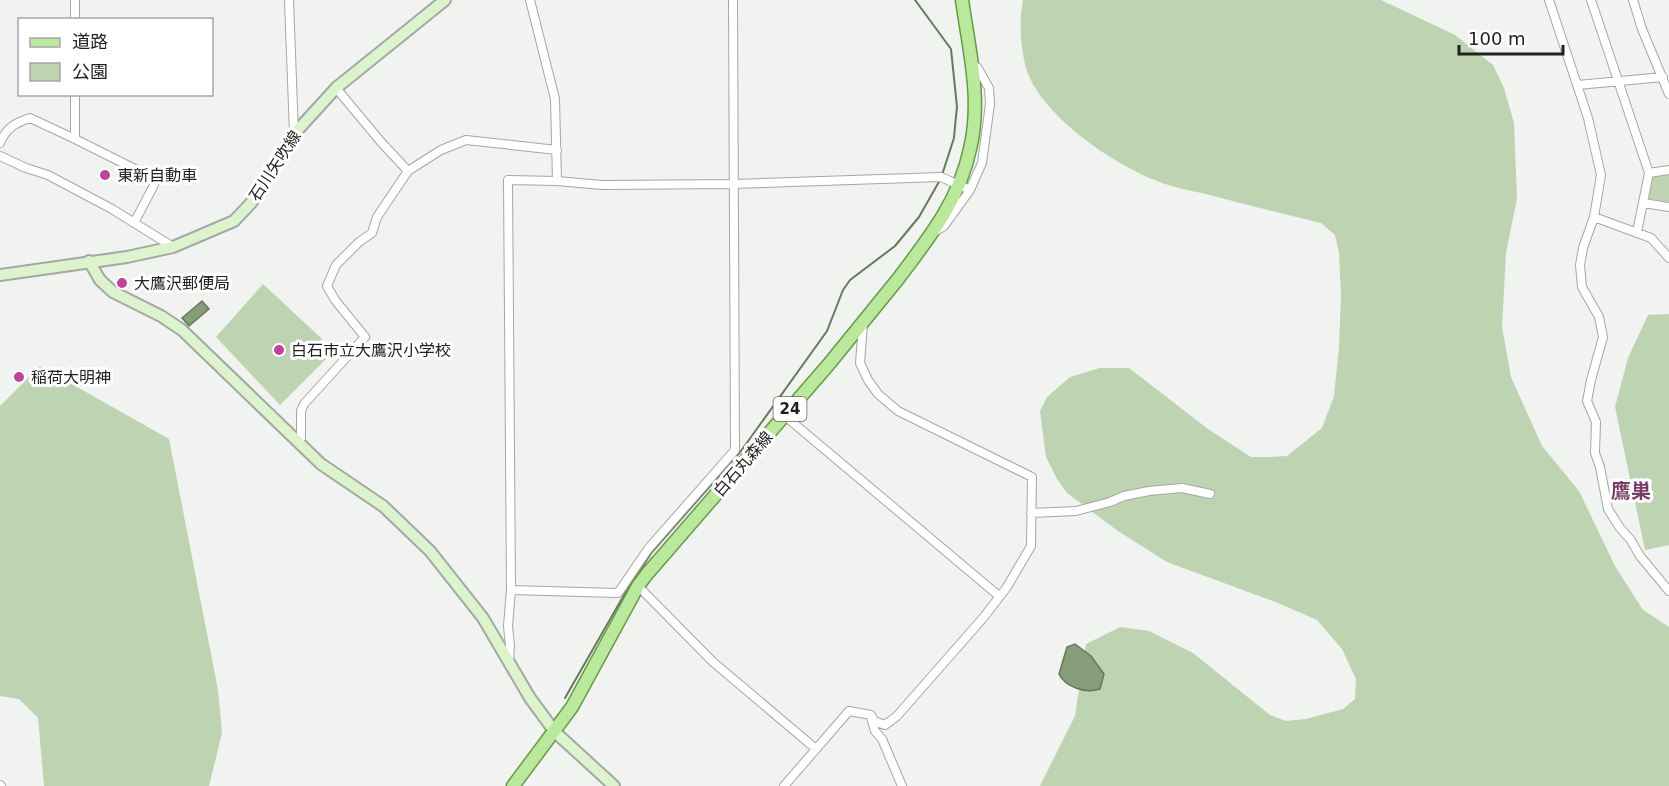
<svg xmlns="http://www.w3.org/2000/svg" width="1669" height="786" font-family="'DejaVu Sans','Noto Sans JP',sans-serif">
<rect width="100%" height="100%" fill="#f0f3ef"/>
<!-- green -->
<path fill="#bdd3b2" d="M1023 0H1381L1455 35 1493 65 1504 88 1514 123 1517 199 1506 253 1502 327 1511 377 1542 446 1579 491 1615 566 1643 610 1669 627V786H1040L1075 716 1086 644 1120 627 1149 631 1193 653 1270 715 1286 721 1306 719 1343 709 1355 699 1356 679 1342 649 1317 620 1278 603 1167 562 1118 531 1067 493 1057 479 1046 457 1040 411 1047 397 1070 377 1100 368H1129L1208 429 1251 457H1269L1287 456 1322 428 1334 396 1339 348 1341 295 1339 253 1335 235 1321 223C1284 214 1247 205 1210 195 1193 191 1174 188 1157 181 1113 164 1040 115 1026 68 1020 45 1019 22 1023 0Z
M1669 175V202L1649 199 1651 181 1654 176Z
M263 284 322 339 315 348 326 359 280 405 216 337Z
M1669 314V545L1645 550 1615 407 1628 358 1648 315Z
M40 366 169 439 218 690 222 733 209 786H44L38 718 19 699 0 696V406Z"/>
<!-- water -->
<path fill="#859d79" stroke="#67785e" stroke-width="1.5" d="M202 301 209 309 189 326 182 318Z
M1075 644 1091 656 1104 674 1100 689C1086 694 1065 687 1059 674L1067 647Z"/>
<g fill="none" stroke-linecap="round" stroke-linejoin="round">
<!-- stream -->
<path stroke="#67785e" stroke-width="2" d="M915 0 951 49 957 107 955 126 954 138 942 175
M565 698 624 595 652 552 741 451 827 331 843 290 850 280 895 246 919 217 940 180"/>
<!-- street casing -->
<g stroke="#a5a7a4" stroke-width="10">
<path id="street" d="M75 0V20
M289 0 294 134
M530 0 555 99 557 181
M1549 0 1588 118 1601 175 1594 217 1583 248 1580 265 1582 287 1599 317 1603 337 1591 380 1587 401 1596 422 1595 453 1600 467 1608 509 1620 528 1630 539 1640 556 1669 591
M1591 0 1649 173 1637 232
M1633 0 1642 29 1669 94
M1578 85 1663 77
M336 88 381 142 408 171
M75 94V139
M0 143C6 128 15 123 30 118L75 139 147 175 154 180V185L134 223
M0 156 26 168 48 175 112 209 173 247
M1649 173 1669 170
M1643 203 1669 207
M1594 217 1651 238 1669 258
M936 231 944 226 970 190 982 163 990 104 989 88 977 67H972
M785 416 999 596
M297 442 301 438V411L304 404 365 337 335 300 327 286 336 265 359 242 372 233 377 217 408 171 441 150 466 140 557 150
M1031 513 1076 511 1110 502 1124 496 1149 491 1182 488 1210 494
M638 586 713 662 816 749
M511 590 618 593 648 549 735 450 733 0
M509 661 510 646 508 626 511 590 508 180 557 181 602 185 733 184 941 177 970 190
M871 717 875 731 882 739 902 786
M0 785 1 786
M784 786 849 711 871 715 874 721 885 725 897 716 983 618 1007 587 1031 546 1032 477 898 411 878 394 868 380 860 363 863 324"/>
</g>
<!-- secondary casing -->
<g stroke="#a5a7a4" stroke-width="14">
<path id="secondary" d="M89 261 100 280 113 292 161 316 182 330 321 464 383 506 430 551 483 618 530 698 555 732 614 786
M0 275 127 257 173 247 234 221 251 203 294 134 336 88 445 0"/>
</g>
<!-- primary casing -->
<g stroke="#679a46" stroke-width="15">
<path id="primary" d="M513 786 572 707 638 586 647 574C708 504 769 434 829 364 852 336 875 307 898 279 929 238 959 201 970 149 982 100 969 49 962 0"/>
</g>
<!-- street -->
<use href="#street" stroke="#fff" stroke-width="8"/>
<!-- secondary -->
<use href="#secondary" stroke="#dcf4ce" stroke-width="10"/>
<!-- primary -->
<use href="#primary" stroke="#bae99d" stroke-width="12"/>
</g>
<!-- markers -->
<g fill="#bc459b" stroke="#fff" stroke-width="2">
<circle cx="105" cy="175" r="6"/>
<circle cx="122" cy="283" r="6"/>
<circle cx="279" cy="350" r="6"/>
<circle cx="19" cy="377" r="6"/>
</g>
<g text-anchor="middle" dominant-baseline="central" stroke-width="6" stroke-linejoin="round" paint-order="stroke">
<!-- shield labels -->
<rect fill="#fff" stroke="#646463" stroke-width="1.5" x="773.5" y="397" width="33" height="24" rx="4.5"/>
<g font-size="15" font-weight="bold" fill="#212220">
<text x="790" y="409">24</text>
</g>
<!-- street labels -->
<g font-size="16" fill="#212220" stroke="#fff">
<text transform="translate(275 166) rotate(-57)">石川矢吹線</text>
<text transform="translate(743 464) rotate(-49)">白石丸森線</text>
</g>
<!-- poi labels -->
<g font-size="16" fill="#212220" stroke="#fff" text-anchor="start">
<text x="117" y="175">東新自動車</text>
<text x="134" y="283">大鷹沢郵便局</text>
<text x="291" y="350">白石市立大鷹沢小学校</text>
<text x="31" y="377">稲荷大明神</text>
</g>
<!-- quarter labels -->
<g font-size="20" font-weight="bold" fill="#7a3d67" stroke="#fff">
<text x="1631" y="491">鷹巣</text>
</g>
</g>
<!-- legend -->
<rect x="18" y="18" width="195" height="78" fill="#ffffff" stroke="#a6a7a6" stroke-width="1.5"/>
<rect x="30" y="38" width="30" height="9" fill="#bae99d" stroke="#a6a7a6" stroke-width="1.5"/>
<text x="72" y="48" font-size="18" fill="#212220">道路</text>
<rect x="30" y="63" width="30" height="18" fill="#bdd3b2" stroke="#a6a7a6" stroke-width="1.5"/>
<text x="72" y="78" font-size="18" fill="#212220">公園</text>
<!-- scale -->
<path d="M1459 45v9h104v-9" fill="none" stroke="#212220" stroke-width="3"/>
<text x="1468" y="45" font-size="18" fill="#212220" stroke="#ffffff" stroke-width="4.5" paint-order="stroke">100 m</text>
</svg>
